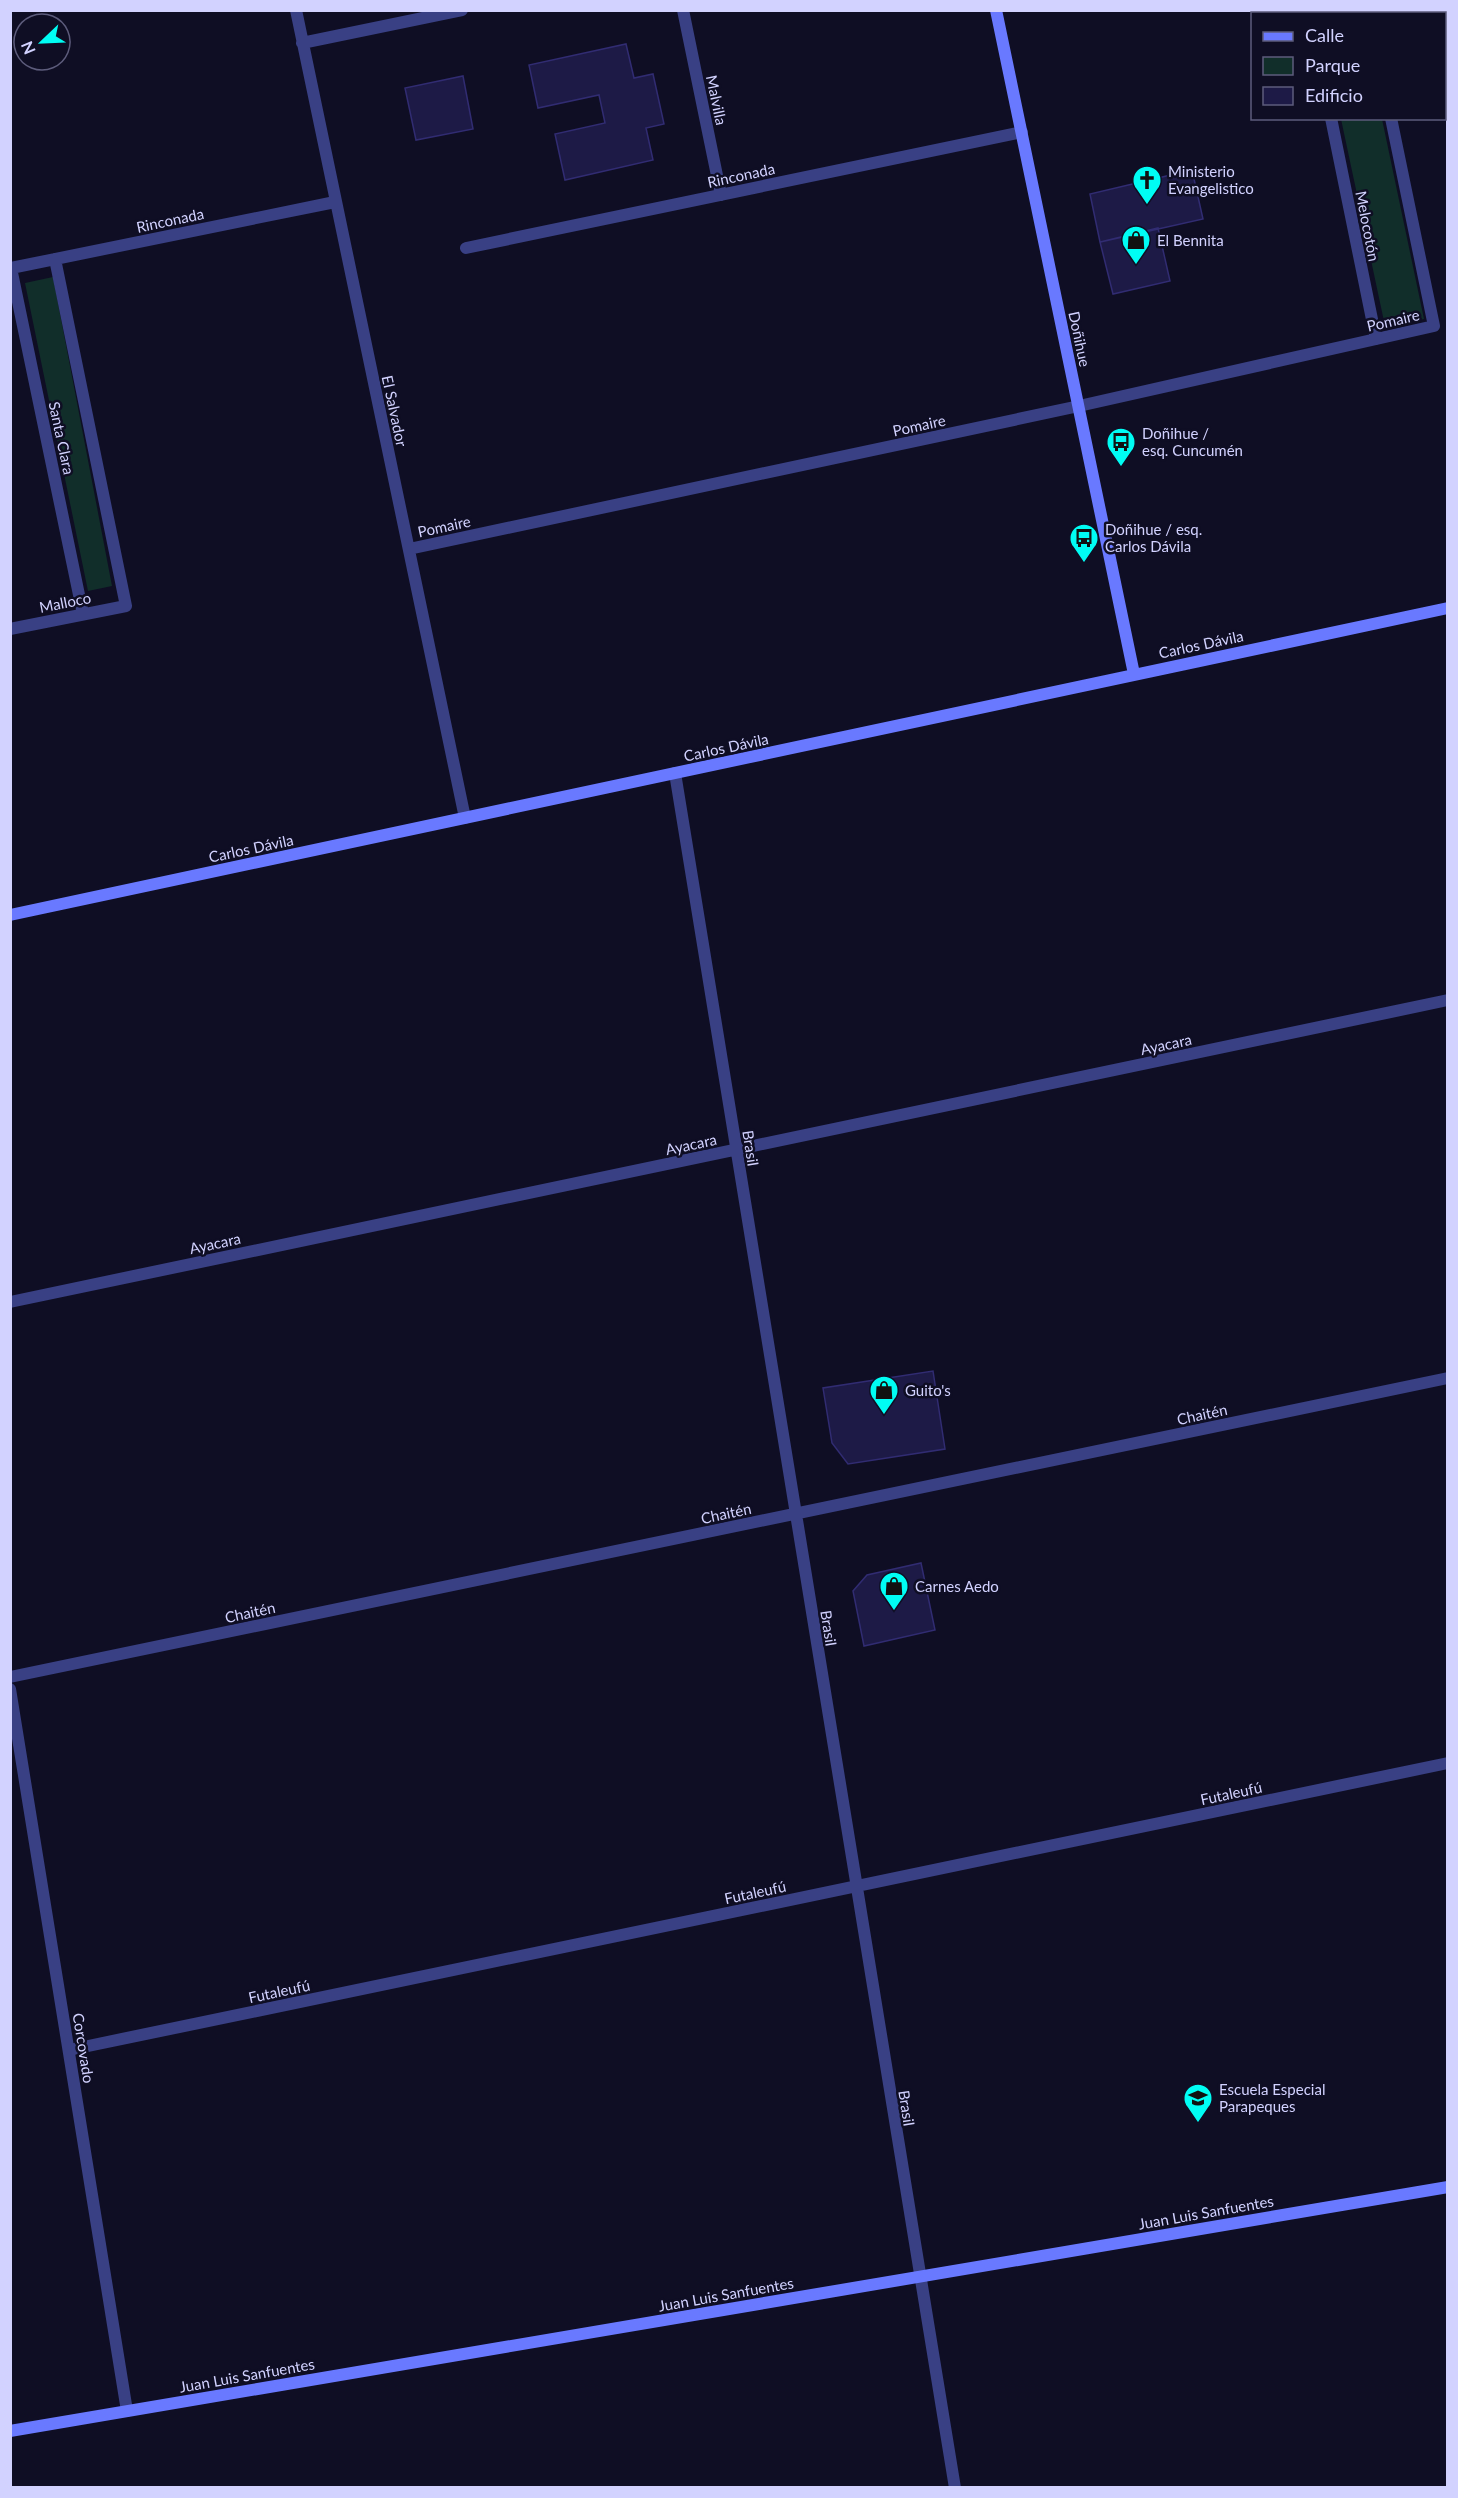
<svg xmlns="http://www.w3.org/2000/svg" width="1458" height="2498" font-family="Lato,sans-serif">
<rect width="100%" height="100%" fill="#0f0e24"/>
<!-- green -->
<path fill="#112e2a" d="M1341 119H1382L1424 319 1385 326Z
M53 277 112 586 88 591 25 283Z"/>
<!-- building -->
<path fill="#1d1a46" stroke="#312c72" stroke-width="1.5" d="M626 44 634 78 653 74 664 124 646 128 653 160 565 180 555 134 605 123 599 95 538 108 529 65Z
M463 76 473 129 416 140 405 88Z
M1192 170 1203 219 1100 242 1090 194Z
M1158 228 1170 281 1113 294 1100 242Z
M933 1371 945 1449 848 1464 832 1443 823 1388Z
M921 1563 935 1630 864 1646 853 1591 867 1575Z"/>
<g fill="none" stroke-linecap="round" stroke-linejoin="round">
<!-- street -->
<path stroke="#394084" stroke-width="12" d="M296 10 465 818
M683 10 721 195
M302 43 462 10
M1444 54 1448 53
M1331 118 1376 339
M466 248 1022 132
M409 549 1079 406 1434 326 1391 118
M83 614 11 268 335 202
M10 629 126 606 55 259
M675 773 955 2488
M10 1302 1448 1000
M10 1677 1448 1378
M10 1689 127 2411
M69 2050 1448 1763"/>
<!-- secondary -->
<path stroke="#6979ff" stroke-width="12" d="M996 10 1134 674
M10 915 1448 608
M10 2431 1448 2187"/>
</g>
<!-- icons -->
<defs>
<g id="church-pin" transform="scale(1.5)"><path d="M0 17L-7.5 6A9.5 9.5 0 1 1 7.5 6Z" fill="#00fdf4" stroke="#0f0e24"/><path d="M-1.2-6h2.4v3.5h3.3v2.4h-3.3V6h-2.4V-.1h-3.3v-2.4h3.3Z" fill="#111"/></g>
<g id="shop-pin" transform="scale(1.5)"><path d="M0 17L-7.5 6A9.5 9.5 0 1 1 7.5 6Z" fill="#00fdf4" stroke="#0f0e24"/><path d="M-5-2.5h2.3a2.7 3.5 0 0 1 5.4 0H5L5.5 6h-11ZM-1.5-2.5h3a1.5 2.3 0 0 0-3 0Z" fill="#111"/></g>
<g id="bus-pin" transform="scale(1.5)"><path d="M0 17L-7.5 6A9.5 9.5 0 1 1 7.5 6Z" fill="#00fdf4" stroke="#0f0e24"/><path d="M-5-6H5V4H4V6H2V4H-2V6H-4V4H-5ZM-3.5-4V0h7V-4ZM-3.5 1.2v1.5H-2V1.2ZM2 1.2v1.5H3.5V1.2Z" fill="#111"/></g>
<g id="school-pin" transform="scale(1.5)"><path d="M0 17L-7.5 6A9.5 9.5 0 1 1 7.5 6Z" fill="#00fdf4" stroke="#0f0e24"/><path d="M0-5L7-2L0 1L-7-2ZM-4 1L0 2.5L4 1V4Q0 6-4 4Z" fill="#111"/></g>
</defs>
<g fill-rule="evenodd">
<use href="#church-pin" x="1147" y="180"/>
<use href="#shop-pin" x="1136" y="240"/>
<use href="#bus-pin" x="1121" y="442"/>
<use href="#bus-pin" x="1084" y="538"/>
<use href="#shop-pin" x="884" y="1390"/>
<use href="#shop-pin" x="894" y="1586"/>
<use href="#school-pin" x="1198" y="2098"/>
</g>
<g text-anchor="middle" dominant-baseline="central" stroke-width="5" stroke-linejoin="round" paint-order="stroke">
<!-- street labels -->
<g font-size="15" fill="#d2d2ff" stroke="#0f0e24">
<text transform="translate(717 100) rotate(78)">Malvilla</text>
<text transform="translate(741 175) rotate(-12)">Rinconada</text>
<text transform="translate(170 220) rotate(-12)">Rinconada</text>
<text transform="translate(1368 226) rotate(79)">Melocotón</text>
<text transform="translate(1393 320) rotate(-13)">Pomaire</text>
<text transform="translate(1080 339) rotate(78)">Doñihue</text>
<text transform="translate(395 411) rotate(78)">El Salvador</text>
<text transform="translate(919 425) rotate(-12)">Pomaire</text>
<text transform="translate(62 438) rotate(78)">Santa Clara</text>
<text transform="translate(444 526) rotate(-12)">Pomaire</text>
<text transform="translate(65 602) rotate(-11)">Malloco</text>
<text transform="translate(1201 644) rotate(-12)">Carlos Dávila</text>
<text transform="translate(726 747) rotate(-12)">Carlos Dávila</text>
<text transform="translate(251 848) rotate(-12)">Carlos Dávila</text>
<text transform="translate(1166 1044) rotate(-12)">Ayacara</text>
<text transform="translate(691 1144) rotate(-12)">Ayacara</text>
<text transform="translate(751 1148) rotate(81)">Brasil</text>
<text transform="translate(215 1243) rotate(-12)">Ayacara</text>
<text transform="translate(1202 1414) rotate(-12)">Chaitén</text>
<text transform="translate(726 1513) rotate(-12)">Chaitén</text>
<text transform="translate(250 1612) rotate(-12)">Chaitén</text>
<text transform="translate(829 1628) rotate(81)">Brasil</text>
<text transform="translate(1231 1793) rotate(-12)">Futaleufú</text>
<text transform="translate(755 1892) rotate(-12)">Futaleufú</text>
<text transform="translate(279 1991) rotate(-12)">Futaleufú</text>
<text transform="translate(84 2048) rotate(81)">Corcovado</text>
<text transform="translate(907 2108) rotate(81)">Brasil</text>
<text transform="translate(1206 2212) rotate(-10)">Juan Luis Sanfuentes</text>
<text transform="translate(726 2294) rotate(-10)">Juan Luis Sanfuentes</text>
<text transform="translate(247 2375) rotate(-10)">Juan Luis Sanfuentes</text>
</g>
<!-- poi labels -->
<g font-size="15" fill="#d2d2ff" stroke="#0f0e24" text-anchor="start">
<text x="1168" y="171">Ministerio<tspan x="1168" dy="17">Evangelistico</tspan></text>
<text x="1157" y="240">El Bennita</text>
<text x="1142" y="433">Doñihue /<tspan x="1142" dy="17">esq. Cuncumén</tspan></text>
<text x="1105" y="529">Doñihue / esq.<tspan x="1105" dy="17">Carlos Dávila</tspan></text>
<text x="905" y="1390">Guito's</text>
<text x="915" y="1586">Carnes Aedo</text>
<text x="1219" y="2089">Escuela Especial<tspan x="1219" dy="17">Parapeques</tspan></text>
</g>
</g>
<!-- border -->
<rect width="1458" height="2498" fill="none" stroke="#d2d2ff" stroke-width="24"/>
<!-- legend -->
<rect x="1251" y="12" width="195" height="108" fill="#0f0e24" stroke="#5d5c7c" stroke-width="1.5"/>
<rect x="1263" y="32" width="30" height="9" fill="#6979ff" stroke="#5d5c7c" stroke-width="1.5"/>
<text x="1305" y="42" font-size="18" fill="#d2d2ff">Calle</text>
<rect x="1263" y="57" width="30" height="18" fill="#112e2a" stroke="#5d5c7c" stroke-width="1.5"/>
<text x="1305" y="72" font-size="18" fill="#d2d2ff">Parque</text>
<rect x="1263" y="87" width="30" height="18" fill="#1d1a46" stroke="#5d5c7c" stroke-width="1.5"/>
<text x="1305" y="102" font-size="18" fill="#d2d2ff">Edificio</text>
<!-- north arrow -->
<g transform="translate(42 42) rotate(247)"><circle r="28" fill="#0f0e24" stroke="#5d5c7c" stroke-width="1.5"/>
<path d="M0-4.5L10 22L0 15L-10 22Z" fill="#00fdf4"/>
<text y="-9" font-size="16" font-weight="bold" text-anchor="middle" fill="#d2d2ff">N</text>
</g>
</svg>
